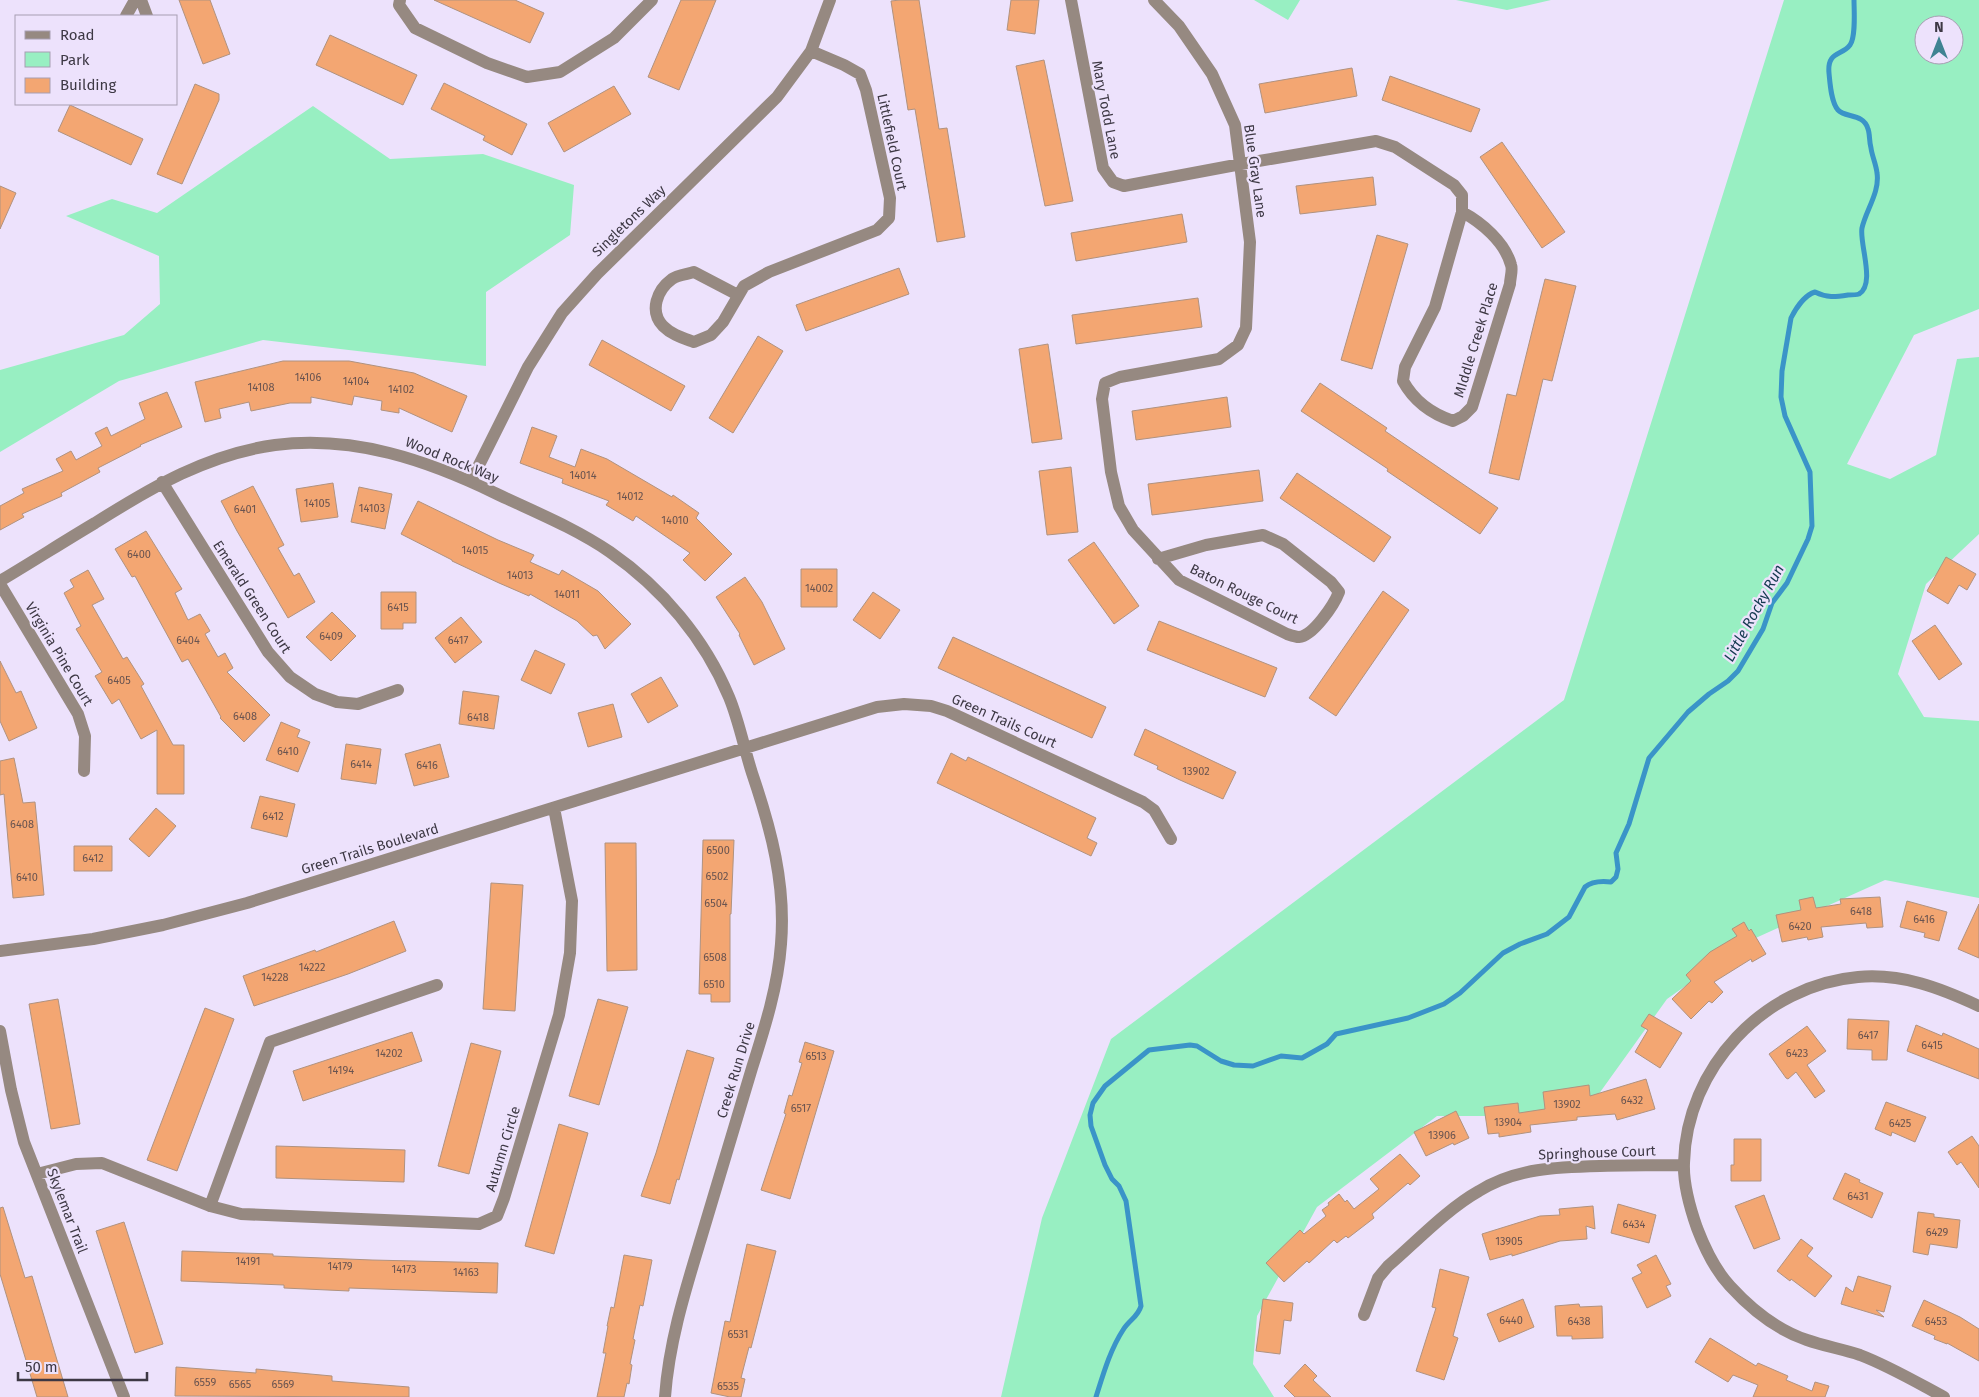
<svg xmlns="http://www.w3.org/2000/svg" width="1979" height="1397" font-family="'Fira Sans',sans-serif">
<rect width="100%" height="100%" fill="#ede2fc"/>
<!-- green -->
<path fill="#98efc2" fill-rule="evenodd" d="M1254 0H1300L1288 20Z
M1456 0H1551L1507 10Z
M1784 0H1979V309L1914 335 1847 464 1890 479 1936 455 1957 359 1979 357V534L1926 584 1898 674 1924 717 1979 721V898L1885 880 1749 941 1667 999 1583 1116H1437L1317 1207 1257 1316 1253 1364 1274 1397H1001L1042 1218 1111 1039 1564 700ZM1924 25H1954V55H1924Z
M313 106 390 159 483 154 574 185 570 235 486 292V366L263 340 119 381 0 452V370L124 335 160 304 159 256 66 216 112 199 157 213Z"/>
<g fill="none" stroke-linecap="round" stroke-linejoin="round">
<!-- stream -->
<path stroke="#3a94c8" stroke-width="5" d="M1096 1397C1103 1375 1110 1350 1123 1330 1129 1320 1138 1317 1141 1306L1126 1201 1119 1186 1112 1179 1105 1165 1091 1126 1090 1115 1093 1103 1105 1086 1149 1050 1190 1045 1197 1046 1221 1061 1234 1065 1253 1066 1281 1056 1302 1058 1327 1044 1336 1034 1408 1018 1444 1004 1460 993 1503 953 1520 944 1547 934 1569 917 1585 887C1592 881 1602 881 1611 882L1616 877 1618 869 1616 853 1629 824 1649 758 1688 712 1709 694 1728 681 1738 671 1763 629 1772 603 1787 583 1808 539 1812 526 1810 472 1785 416 1781 397 1782 371 1791 318C1796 308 1805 295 1815 292 1827 298 1835 297 1848 295 1851 295 1856 295 1859 294 1876 284 1859 243 1862 228 1866 210 1880 192 1877 173 1876 164 1872 156 1871 148 1869 141 1870 134 1868 129 1864 113 1845 118 1838 110 1831 102 1830 83 1829 73 1827 51 1842 56 1850 45 1856 37 1854 10 1854 0"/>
</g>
<!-- building -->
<path fill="#f3a672" stroke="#b0927f" d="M179 0H210L230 54 203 64Z
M434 0H515L544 13 530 43Z
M681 0H716L679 90 648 77Z
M900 0H919L939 129 947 128 965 237 937 242 915 109 908 110 891 1Z
M1011 0H1039L1035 34 1007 30Z
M330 35 417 75 403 105 316 65Z
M1044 60 1073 201 1045 206 1016 66Z
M1352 68 1357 96 1265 113 1259 84Z
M1390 76 1480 109 1471 132 1382 100Z
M444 83 527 124 512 155 483 140 485 136 431 109Z
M195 84 219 94V100L182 184 157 174Z
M614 86 631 114 564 152 548 123Z
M70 105 143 139 131 165 58 131Z
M1502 142 1565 232 1542 248 1480 157Z
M1373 177 1376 205 1300 214 1296 186Z
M0 186 16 193 0 229Z
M1182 214 1187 242 1076 261 1071 233Z
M1377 235 1408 244 1372 369 1341 360Z
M899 268 909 294 806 331 796 305Z
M1545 279 1576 286 1552 381 1543 379 1519 480 1489 473 1507 394 1516 396Z
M1198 298 1202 327 1076 344 1072 315Z
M758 336 783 351 733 433 709 418Z
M602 340 685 386 671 411 589 365Z
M1048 344 1062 439 1032 443 1019 349Z
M283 361H349L414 373 467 396 452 432 399 408V413L381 410 382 401 354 396 352 405 311 397V403H290L251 411 249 402 219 409 221 418 205 422 195 382Z
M1320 383 1387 428 1385 431 1498 508 1480 534 1387 471 1388 469 1301 411Z
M167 392 182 427 140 445 141 446 98 468 100 472 61 493 62 496 22 514 24 517 0 530V506L24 493 22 489 63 471 56 459 71 451 76 460 102 446 95 433 107 427 111 436 145 419 139 403Z
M1227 397 1231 427 1136 440 1132 411Z
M532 427 557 436 549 457 575 467 581 449 607 459 672 497 673 495 699 513 696 518 732 554 705 581 683 560 690 553 636 516 633 521 606 505 609 501 562 483 563 479 520 463Z
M1071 467 1078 532 1047 535 1039 471Z
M1259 470 1263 501 1152 515 1148 484Z
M1297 473 1391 537 1374 562 1280 498Z
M333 483 338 517 301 522 296 489Z
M253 486 284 545 278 548 294 576 299 573 315 602 288 618 237 531 221 501Z
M359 487 392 494 385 529 351 522Z
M418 501 498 540 534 555 530 562 559 575 562 570 598 591 631 624 605 649 597 635 593 636 577 621 530 594 529 596 499 583 452 561V560L401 534Z
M146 531 182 589 175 593 188 620 200 614 210 631 205 634 218 657 225 653 233 668 227 672 270 715 244 742 220 718 221 717 188 659 182 662 135 576 132 577 115 549Z
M1094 542 1139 606 1114 624 1068 560Z
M1946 557 1976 574 1967 590 1959 585 1948 604 1927 591Z
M801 569H837V607H801Z
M88 570 104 599 92 605 123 659 127 657 144 684 141 686 173 745H184V794H157V730L141 739 119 699 112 704 95 676 102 672 76 629 81 626 64 593 74 587 70 580Z
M745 577 762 602 785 649 754 665 739 635 740 634 716 597Z
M1383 591 1409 610 1336 716 1309 698Z
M381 592H416V623H403V629H381Z
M873 592 900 610 880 639 853 620Z
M332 612 356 636 331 661 306 637Z
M461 617 482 642 455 663 435 638Z
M1159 621 1277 668 1265 697 1147 650Z
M1935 625 1962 664 1939 680 1912 641Z
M953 637 1106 707 1092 738 938 668Z
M535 650 565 664 551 694 521 680Z
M0 661 16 693 21 691 37 728 9 741 0 721Z
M661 677 678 706 648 723 631 694Z
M463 691 499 696 494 729 459 724Z
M613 704 622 737 588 747 578 713Z
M281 722 300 730 297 737 310 742 298 772 266 760Z
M1145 729 1236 772 1223 799 1180 780 1157 769 1158 766 1134 755Z
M346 744 381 749 376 784 341 779Z
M440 744 449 777 414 786 405 754Z
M951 753 966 761 968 757 1096 818 1087 838 1097 843 1091 856 937 783Z
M14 758 23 803 35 802 44 895 13 898 4 794 0 795V761Z
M260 796 295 804 287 837 251 828Z
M156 808 176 826 149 857 129 839Z
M703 840H734L731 914H730V1002H711V994H699Z
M605 843H636L637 970 607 971Z
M74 846H112V871H74Z
M491 883 523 885 515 1011 483 1009Z
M1813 897 1816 908 1841 904 1840 899 1880 897 1883 927 1867 928 1866 923 1821 927 1823 937 1808 940 1807 937 1782 942 1776 915 1801 910 1799 900Z
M1907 901 1947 912 1939 941 1924 937 1925 933 1900 927Z
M1979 904V958L1958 949Z
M394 921 406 951 348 974 254 1006 243 976 315 950 316 952Z
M1744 922 1749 931 1751 929 1766 954 1752 962 1751 959 1714 982 1723 992 1712 1003 1709 1001 1691 1019 1672 999 1691 981 1686 975 1710 952 1737 936 1732 929Z
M58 999 80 1124 51 1129 29 1004Z
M598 999 628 1007 599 1105 569 1096Z
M205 1008 234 1019 177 1171 147 1160Z
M1649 1014 1682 1033 1660 1068 1635 1052 1648 1030 1641 1026Z
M1848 1019 1889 1021 1887 1060H1872V1050L1847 1049Z
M1916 1025 1942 1036 1943 1033 1979 1049V1079L1907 1051Z
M1807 1026 1826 1051 1807 1065 1825 1091 1815 1098 1796 1072 1788 1079 1786 1078 1769 1054Z
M412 1032 422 1061 303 1101 293 1071Z
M805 1042 834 1051 790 1199 761 1190 786 1114 784 1113 789 1095 792 1096 802 1063 799 1062Z
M471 1043 501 1051 469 1174 438 1166Z
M687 1050 714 1058 679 1180 677 1179 670 1204 641 1196 656 1153Z
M1646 1079 1655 1109 1617 1120 1615 1114 1577 1117V1120L1530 1125 1531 1132 1499 1137V1133L1488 1134 1484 1107 1518 1103 1519 1113 1545 1109 1543 1092 1589 1085 1590 1096Z
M1886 1102 1926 1117 1915 1142 1892 1132 1891 1136 1875 1129Z
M1456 1111 1469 1138 1454 1145 1453 1143 1426 1156 1414 1132Z
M559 1124 588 1133 554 1254 525 1246Z
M1972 1136 1979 1146V1188L1961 1162 1957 1165 1948 1152Z
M1734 1139H1761V1181H1731V1165H1734Z
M276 1146 405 1150 404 1182 276 1178Z
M1400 1154 1420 1176 1410 1185 1408 1183 1372 1214 1374 1218 1348 1238 1346 1236 1337 1243 1334 1240 1309 1263 1307 1261 1284 1282 1266 1263 1300 1230 1304 1234 1326 1216 1322 1210 1329 1205 1328 1203 1339 1194 1345 1202 1347 1200 1354 1209 1379 1189 1370 1179Z
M1845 1173 1860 1180 1859 1182 1883 1193 1872 1218 1833 1199Z
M1764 1195 1780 1239 1754 1249 1735 1206Z
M1618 1204 1656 1215 1649 1243 1611 1233Z
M1593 1206 1595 1229 1586 1226 1587 1239 1560 1241 1512 1256V1254L1490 1260 1482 1234 1540 1216 1560 1215 1559 1209Z
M3 1207 25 1278 32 1276 68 1397H37L0 1274V1208Z
M1918 1212 1934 1214V1217L1960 1220 1957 1248 1930 1244 1928 1255 1913 1252Z
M124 1222 163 1344 135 1353 96 1231Z
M1801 1239 1813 1248 1807 1256 1832 1276 1815 1297 1791 1279 1790 1281 1777 1271Z
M747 1244 776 1251 751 1348 749 1347 741 1378 745 1379 741 1397H730L711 1393 725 1321 730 1322Z
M182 1251 273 1254V1256L372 1260 498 1263 497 1293 349 1288V1291L284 1288V1285L181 1281Z
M624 1255 652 1260 643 1306 640 1305 633 1339 635 1340 630 1364 632 1365 629 1384 627 1383 624 1397H597L606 1353H603L608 1326H607L611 1307 614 1308Z
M1656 1255 1671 1284 1666 1286 1671 1296 1647 1308 1632 1278 1642 1273 1637 1265Z
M1440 1269 1469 1277 1453 1336 1458 1338 1444 1380 1416 1371 1436 1308 1432 1307Z
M1858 1276 1891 1286 1884 1312 1876 1310 1884 1317 1841 1304 1846 1287 1853 1292Z
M1263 1299 1293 1303 1291 1321 1284 1320 1280 1354 1256 1351Z
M1523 1299 1534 1327 1499 1342 1487 1314Z
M1924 1300 1960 1317 1979 1329V1361L1947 1343V1344L1934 1339 1935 1336 1912 1326Z
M1579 1304 1580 1307 1602 1306 1603 1338 1572 1339V1336H1557L1555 1306Z
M1710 1338 1756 1366 1758 1363 1788 1376 1786 1380 1812 1391 1815 1382 1829 1386 1825 1397H1753L1758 1385 1733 1375 1728 1382 1695 1362Z
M1305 1364 1317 1376 1313 1380 1331 1397H1295L1284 1386Z
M176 1367 256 1373V1369L332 1376V1381L409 1387V1397L175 1396Z"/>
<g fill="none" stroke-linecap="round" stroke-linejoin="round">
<!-- minor -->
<path stroke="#968981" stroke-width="12" d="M141 0 147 16
M400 0 399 5 415 28 487 63 527 77 560 72 614 38 652 0
M1071 0 1103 168 1113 182 1124 186 1241 164 1376 141 1395 147 1454 185 1462 195V212L1435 307 1405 367 1403 381C1414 401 1432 414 1453 421L1463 416 1472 407 1510 284C1510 278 1513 270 1511 265 1505 242 1481 222 1462 212
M1154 0 1179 26 1212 74 1235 125 1250 242 1246 328 1238 345 1219 359 1120 377 1105 383 1102 399 1111 472 1119 506 1133 530 1179 580 1287 634C1290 635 1295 637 1299 637 1313 636 1334 605 1339 592L1331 582 1283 544 1263 535 1206 545 1158 559
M126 16 135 0
M738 295 694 272C688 274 677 275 672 279 657 290 649 311 663 326 672 335 683 338 694 342L711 335 723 322 744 286 769 272 877 230 889 218 890 198 866 90 860 74 844 65 811 51
M471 481 528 367 562 313 597 274 777 97 811 51 830 0
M162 482 268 652 290 677 315 694 337 702 358 704 398 690
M0 581C32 562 63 542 95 523 152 487 208 454 275 445 354 435 427 460 497 494 535 512 575 528 610 552 662 588 705 639 729 697 739 721 744 748 752 773 771 829 786 884 781 944 778 986 765 1027 752 1068 736 1123 719 1179 702 1235 686 1288 669 1341 665 1397
M0 584 78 714 85 736 84 771
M0 951 93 939 163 925 247 903 877 707 904 704 931 706 947 711 1143 802 1154 810 1171 839
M0 1031 11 1090 24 1142 124 1397
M37 1174 76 1164 102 1163 210 1206 241 1214 479 1224 497 1216 504 1198 559 1015 570 953 572 901 554 808
M210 1206 270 1042 437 985
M1364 1315 1378 1278 1388 1266C1416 1242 1447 1209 1479 1191 1516 1168 1557 1167 1600 1166 1628 1165 1656 1165 1683 1165
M1944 1397C1916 1382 1889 1366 1860 1355 1842 1349 1824 1346 1807 1340 1777 1330 1751 1309 1730 1286 1715 1270 1705 1249 1697 1228 1690 1208 1683 1185 1684 1163 1686 1068 1764 985 1858 977 1902 973 1940 988 1979 1006"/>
</g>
<g text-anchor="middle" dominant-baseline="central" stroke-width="4.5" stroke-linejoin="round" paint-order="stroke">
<!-- number labels -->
<g font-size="11" fill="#6a5450">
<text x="308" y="377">14106</text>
<text x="356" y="381">14104</text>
<text x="261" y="387">14108</text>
<text x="401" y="389">14102</text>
<text x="583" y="475">14014</text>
<text x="630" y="496">14012</text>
<text x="317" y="503">14105</text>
<text x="372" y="508">14103</text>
<text x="245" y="509">6401</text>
<text x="675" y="520">14010</text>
<text x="475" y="550">14015</text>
<text x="139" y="554">6400</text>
<text x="520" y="575">14013</text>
<text x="819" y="588">14002</text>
<text x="567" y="594">14011</text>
<text x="398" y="607">6415</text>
<text x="331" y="636">6409</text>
<text x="188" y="640">6404</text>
<text x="458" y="640">6417</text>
<text x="119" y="680">6405</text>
<text x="245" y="716">6408</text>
<text x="478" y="717">6418</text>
<text x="288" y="751">6410</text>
<text x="361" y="764">6414</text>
<text x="427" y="765">6416</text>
<text x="1196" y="771">13902</text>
<text x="273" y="816">6412</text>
<text x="22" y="824">6408</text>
<text x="718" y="850">6500</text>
<text x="93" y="858">6412</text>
<text x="717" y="876">6502</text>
<text x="27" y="877">6410</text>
<text x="716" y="903">6504</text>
<text x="1861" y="911">6418</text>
<text x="1924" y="919">6416</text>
<text x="1800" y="926">6420</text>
<text x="715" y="957">6508</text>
<text x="312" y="967">14222</text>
<text x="275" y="977">14228</text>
<text x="714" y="984">6510</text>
<text x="1868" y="1035">6417</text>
<text x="1932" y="1045">6415</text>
<text x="389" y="1053">14202</text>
<text x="1797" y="1053">6423</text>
<text x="816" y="1056">6513</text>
<text x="341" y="1070">14194</text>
<text x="1632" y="1100">6432</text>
<text x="1567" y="1104">13902</text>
<text x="801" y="1108">6517</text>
<text x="1508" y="1122">13904</text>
<text x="1900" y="1123">6425</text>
<text x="1442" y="1135">13906</text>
<text x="1858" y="1196">6431</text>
<text x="1634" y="1224">6434</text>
<text x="1937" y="1232">6429</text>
<text x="1509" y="1241">13905</text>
<text x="248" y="1261">14191</text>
<text x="340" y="1266">14179</text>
<text x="404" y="1269">14173</text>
<text x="466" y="1272">14163</text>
<text x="1511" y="1320">6440</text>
<text x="1579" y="1321">6438</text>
<text x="1936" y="1321">6453</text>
<text x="738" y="1334">6531</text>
<text x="205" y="1382">6559</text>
<text x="240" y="1384">6565</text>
<text x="283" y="1384">6569</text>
<text x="728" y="1386">6535</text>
</g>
<!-- street labels -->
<g font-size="14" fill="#3d3844" stroke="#ede2fc">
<text transform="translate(1106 110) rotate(79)">Mary Todd Lane</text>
<text transform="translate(892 142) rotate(78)">Littlefield Court</text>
<text transform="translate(1255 171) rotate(82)">Blue Gray Lane</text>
<text transform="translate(629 221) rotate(-44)">Singletons Way</text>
<text transform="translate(1476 340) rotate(-73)">MIddle Creek Place</text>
<text transform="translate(452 460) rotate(22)">Wood Rock Way</text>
<text transform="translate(1244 594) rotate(26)">Baton Rouge Court</text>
<text transform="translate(252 597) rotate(57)">Emerald Green Court</text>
<text transform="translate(59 654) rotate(59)">Virginia Pine Court</text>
<text transform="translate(1004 721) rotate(24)">Green Trails Court</text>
<text transform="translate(370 849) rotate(-17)">Green Trails Boulevard</text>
<text transform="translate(736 1070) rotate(-73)">Creek Run Drive</text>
<text transform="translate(503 1149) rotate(-73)">Autumn Circle</text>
<text transform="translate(1597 1153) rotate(-2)">Springhouse Court</text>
<text transform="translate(67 1211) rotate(69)">Skylemar Trail</text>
</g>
<!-- water labels -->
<g font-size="15" font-style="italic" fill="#143a50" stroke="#ede2fc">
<text transform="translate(1754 613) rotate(-61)">Little Rocky Run</text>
</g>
</g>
<!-- legend -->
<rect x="15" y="15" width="162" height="90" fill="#ede2fc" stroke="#a79eb2"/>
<rect x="25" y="31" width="25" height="8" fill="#968981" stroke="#a79eb2"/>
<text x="60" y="40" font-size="15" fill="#3d3844">Road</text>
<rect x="25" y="52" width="25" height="15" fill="#98efc2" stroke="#a79eb2"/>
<text x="60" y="65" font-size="15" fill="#3d3844">Park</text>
<rect x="25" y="78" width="25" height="15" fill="#f3a672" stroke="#a79eb2"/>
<text x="60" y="90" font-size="15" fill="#3d3844">Building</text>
<!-- north arrow -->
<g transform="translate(1939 40)"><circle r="24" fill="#ede2fc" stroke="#a79eb2"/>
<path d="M0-4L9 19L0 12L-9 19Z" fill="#3f8392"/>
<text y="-8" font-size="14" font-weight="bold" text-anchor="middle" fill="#3d3844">N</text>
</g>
<!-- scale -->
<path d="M18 1372v8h129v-8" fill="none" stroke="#3d3844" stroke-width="2.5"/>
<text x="25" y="1372" font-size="15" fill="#3d3844" stroke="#ede2fc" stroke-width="4" paint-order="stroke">50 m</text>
</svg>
